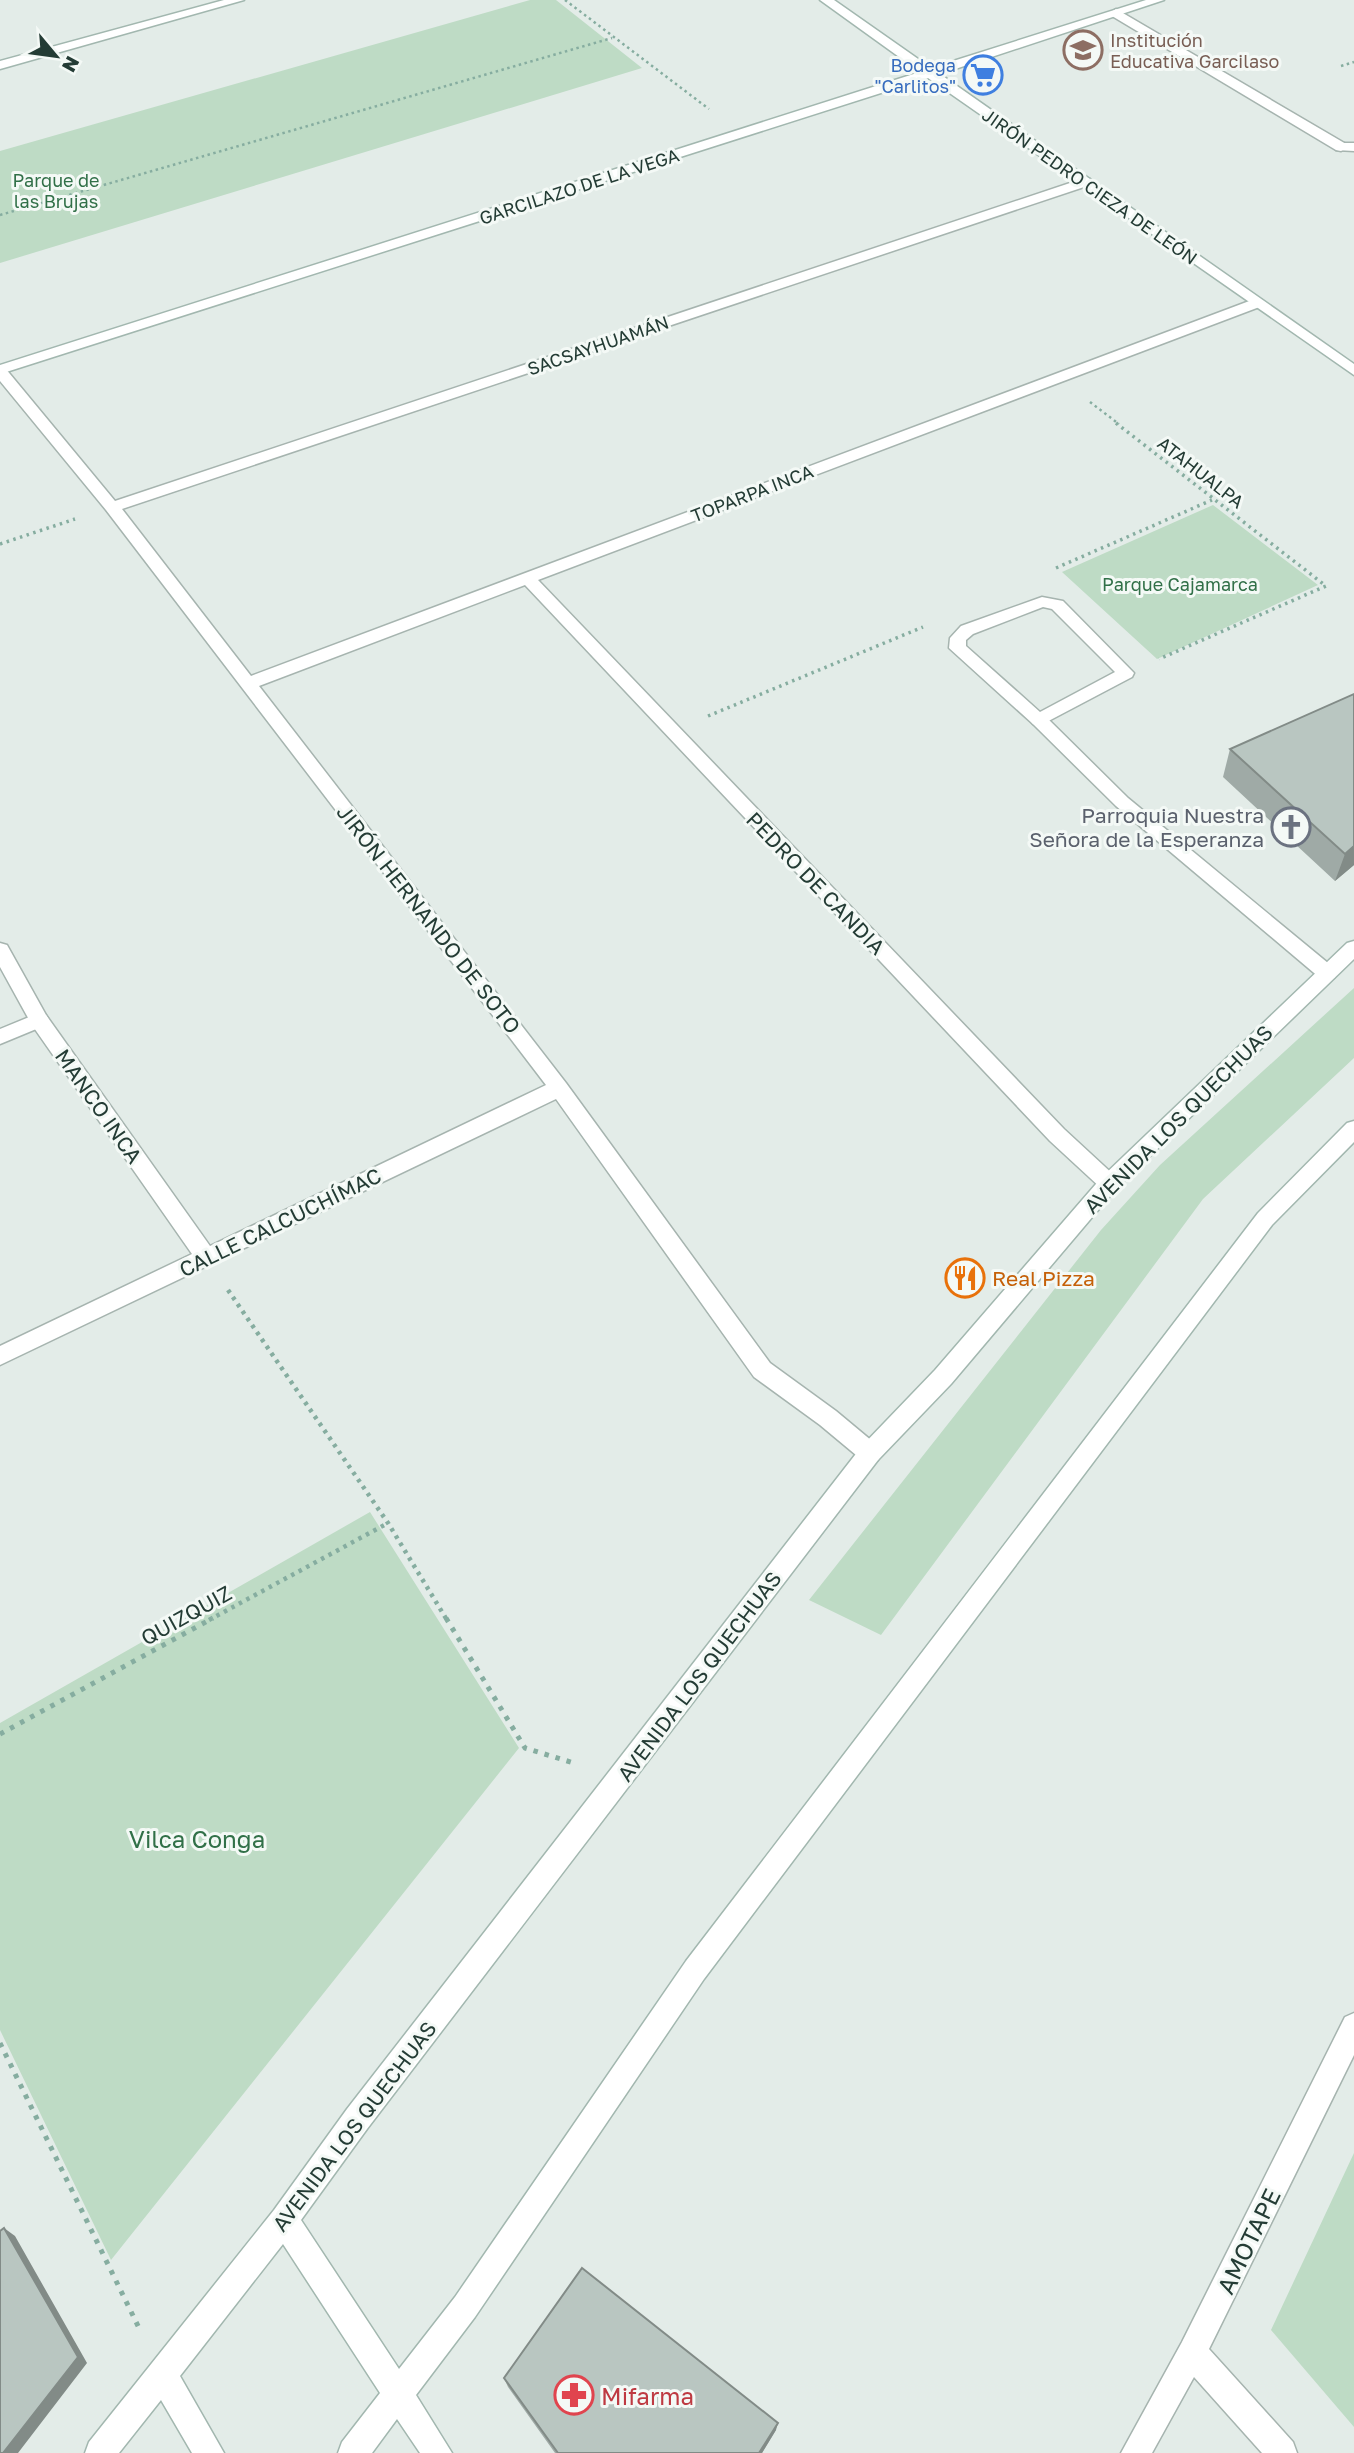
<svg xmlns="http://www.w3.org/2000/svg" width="1354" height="2453" font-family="'Golos Text',sans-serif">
<rect width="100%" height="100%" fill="#e3ece8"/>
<!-- green -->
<path fill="#bedbc5" d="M530 0H556L642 68 0 263V151Z
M1213 505 1318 585 1157 659 1062 572Z
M1354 988V1058L1203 1199 881 1635 809 1600 1101 1230 1160 1165Z
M370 1512 519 1748 111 2260 0 2030V1723Z
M1354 2153V2427L1271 2330Z"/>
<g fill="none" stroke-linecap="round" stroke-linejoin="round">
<!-- lane casing -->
<g stroke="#a6b4af" stroke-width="3">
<path id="lane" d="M1341 143H1354V151L1336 150V144Z
M1042 597 1063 601 1134 673 1132 677 1039 726 1033 724 949 648 950 638 961 626ZM1043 607 1052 609 1115 672 1040 712 966 646V640L973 634Z
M39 1013 46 1015 49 1020 46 1025 0 1044V1029Z"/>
</g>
<!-- street casing -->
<g stroke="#a6b4af" stroke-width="3">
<path id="street" d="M1116 9 1346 144 1348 147 1341 151 1336 150 1112 16 1110 13Z
M1085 178 1090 179V185L122 509 251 676 1252 300H1262V306L538 580 1064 1129 1116 1177 1119 1183 1116 1189 1109 1191 1102 1189 1050 1141 525 585 259 686 566 1083 770 1363 836 1411 878 1446 881 1453 878 1460 870 1463 862 1460 820 1425 754 1377 556 1099 0 1365V1346L192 1254 32 1025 0 967V943L7 945 46 1015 210 1246 546 1085 106 510 0 381V367L5 368 115 501Z
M1039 714 1045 716 1128 798 1334 968 1337 973 1334 978H1320L1116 806 1033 724 1030 720 1033 716Z
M1354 2013V2055L1209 2349 1293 2442 1297 2453H1262L1194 2377 1152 2453H1121L1182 2342 1345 2017Z"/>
</g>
<!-- secondary casing -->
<g stroke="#a2b7af" stroke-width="3">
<path id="secondary" d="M224 0H244L0 69V61Z
M820 0H834L931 68 1146 0H1164L940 74 1354 364V375L928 78 0 374V365L920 72Z
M1354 941V959L1116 1189 951 1384 878 1460 367 2129 301 2220 399 2369 455 2297 686 1961 1258 1213 1347 1123 1354 1121V1142L1272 1225 704 1979 475 2317 416 2395 452 2453H420L397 2419 372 2453H338L342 2442 380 2393 283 2244 180 2376 224 2453H192L161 2400 119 2453H85L89 2442 274 2210 347 2109 862 1446 935 1370 1102 1177 1347 943Z"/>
</g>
<!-- path-far3 -->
<path stroke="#86ada0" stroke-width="2.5" stroke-dasharray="2.5 3.5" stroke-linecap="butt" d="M565 0 709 109
M1341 66 1354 62
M0 215 612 38
M1090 402 1119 424"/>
<!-- path-far2 -->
<path stroke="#86ada0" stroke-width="3.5" stroke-dasharray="2.5 4.5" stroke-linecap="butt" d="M1116 423 1326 586 1159 659
M0 544 75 519
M1056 568 1212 500
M708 716 923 627"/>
<!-- path-far1 -->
<path stroke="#86ada0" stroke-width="4.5" stroke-dasharray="3.5 5" stroke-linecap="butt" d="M228 1290 388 1523 447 1620
M209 1620 388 1523"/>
<!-- path -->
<path stroke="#86ada0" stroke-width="5" stroke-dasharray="4.5 7" stroke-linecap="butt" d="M446 1618 525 1748 577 1764
M0 1734 213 1618
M0 2043 140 2330"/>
<!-- lane -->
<use href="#lane" fill="#fff" fill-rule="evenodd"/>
<!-- street -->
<use href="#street" fill="#fff" fill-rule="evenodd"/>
<!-- secondary -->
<use href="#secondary" fill="#fff" fill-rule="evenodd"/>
</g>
<!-- wall -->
<path fill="#9faaa6" d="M1354 694V865L1335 881 1223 777 1230 749Z
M504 2378 776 2430 762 2453H555L508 2387Z"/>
<!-- shaded-wall -->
<path fill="#828b87" d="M1354 846V865L1335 881 1345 854Z
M4 2228 15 2236 87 2363 18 2453H3Z
M778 2423 776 2430 762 2453H759Z"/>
<!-- building -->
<path fill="#b9c6c1" stroke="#828b87" stroke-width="2" d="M1354 694V846L1345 854 1230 749Z
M4 2228 78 2357 3 2453H0V2231Z
M582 2268 778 2423 759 2453H558L504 2378Z"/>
<!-- icons -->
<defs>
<g id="school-ring" transform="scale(2.0125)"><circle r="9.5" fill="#f4f9f6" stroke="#8d6e63" stroke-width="1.5"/><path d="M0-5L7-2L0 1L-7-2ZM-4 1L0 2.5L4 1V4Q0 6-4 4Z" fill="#8d6e63"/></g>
<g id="supermarket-ring" transform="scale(2.0125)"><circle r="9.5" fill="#f4f9f6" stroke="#3f7fe0" stroke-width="1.5"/><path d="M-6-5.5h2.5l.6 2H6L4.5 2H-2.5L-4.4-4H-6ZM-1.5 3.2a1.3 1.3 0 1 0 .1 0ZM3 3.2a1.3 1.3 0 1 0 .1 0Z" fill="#3f7fe0"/></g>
<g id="church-ring" transform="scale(2.0125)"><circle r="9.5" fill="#f4f9f6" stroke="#6b7280" stroke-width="1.5"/><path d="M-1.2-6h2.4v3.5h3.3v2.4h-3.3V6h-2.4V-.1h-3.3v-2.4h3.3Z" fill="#6b7280"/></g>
<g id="restaurant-ring" transform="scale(2.0125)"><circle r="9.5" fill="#f4f9f6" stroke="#e8710a" stroke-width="1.5"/><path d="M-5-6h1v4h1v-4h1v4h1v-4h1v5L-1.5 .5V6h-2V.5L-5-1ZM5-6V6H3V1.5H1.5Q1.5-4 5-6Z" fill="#e8710a"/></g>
<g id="pharmacy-ring" transform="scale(2.0125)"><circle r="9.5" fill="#f4f9f6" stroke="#e0444e" stroke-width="1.5"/><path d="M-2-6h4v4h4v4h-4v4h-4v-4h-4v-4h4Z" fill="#e0444e"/></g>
</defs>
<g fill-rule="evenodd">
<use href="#school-ring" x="1083" y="50"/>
<use href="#supermarket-ring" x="983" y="75"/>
<use href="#church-ring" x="1291" y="827"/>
<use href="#restaurant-ring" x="965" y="1278"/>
<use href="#pharmacy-ring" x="574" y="2395"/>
</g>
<g text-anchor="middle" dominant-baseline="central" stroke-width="6" stroke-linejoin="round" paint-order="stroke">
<!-- far-education labels -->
<g font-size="18" fill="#785e54" stroke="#f4f9f6" text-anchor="start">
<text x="1110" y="40">Institución<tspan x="1110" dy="21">Educativa Garcilaso</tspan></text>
</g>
<!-- far-shop labels -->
<g font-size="18" fill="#366cbe" stroke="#f4f9f6" text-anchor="end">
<text x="956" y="65">Bodega<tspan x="956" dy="21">"Carlitos"</tspan></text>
</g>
<!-- far-park labels -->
<g font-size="18" fill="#317048" stroke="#f4f9f6">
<text x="56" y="180">Parque de<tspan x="56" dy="21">las Brujas</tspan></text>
<text x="1180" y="584">Parque Cajamarca</text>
</g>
<!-- far-street labels -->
<g font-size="18" fill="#243c35" stroke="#f4f9f6">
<text transform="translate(579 186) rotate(-18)">GARCILAZO DE LA VEGA</text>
<text transform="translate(1090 186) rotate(35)">JIRÓN PEDRO CIEZA DE LEÓN</text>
<text transform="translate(598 345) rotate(-19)">SACSAYHUAMÁN</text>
<text transform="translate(1201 472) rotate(38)">ATAHUALPA</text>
<text transform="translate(752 493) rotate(-21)">TOPARPA INCA</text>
</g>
<!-- worship labels -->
<g font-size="21" fill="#5b616d" stroke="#f4f9f6" text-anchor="end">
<text x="1264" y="815">Parroquia Nuestra<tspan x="1264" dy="24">Señora de la Esperanza</tspan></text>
</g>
<!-- street labels -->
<g font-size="21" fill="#243c35" stroke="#f4f9f6">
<text transform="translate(816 883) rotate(46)">PEDRO DE CANDIA</text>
<text transform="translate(429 919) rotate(52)">JIRÓN HERNANDO DE SOTO</text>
<text transform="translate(99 1106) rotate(55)">MANCO INCA</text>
<text transform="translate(1178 1119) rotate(-45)">AVENIDA LOS QUECHUAS</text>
<text transform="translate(280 1222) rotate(-26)">CALLE CALCUCHÍMAC</text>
<text transform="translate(186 1615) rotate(-29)">QUIZQUIZ</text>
<text transform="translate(699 1676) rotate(-53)">AVENIDA LOS QUECHUAS</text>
<text transform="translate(354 2126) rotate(-53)">AVENIDA LOS QUECHUAS</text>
</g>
<!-- food labels -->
<g font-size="21" fill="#c56008" stroke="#f4f9f6" text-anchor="start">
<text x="992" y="1278">Real Pizza</text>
</g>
<!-- near-park labels -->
<g font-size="24" fill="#317048" stroke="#f4f9f6">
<text x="197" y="1838">Vilca Conga</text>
</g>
<!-- near-street labels -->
<g font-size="24" fill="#243c35" stroke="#f4f9f6">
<text transform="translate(1248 2241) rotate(-64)">AMOTAPE</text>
</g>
<!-- near-health labels -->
<g font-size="24" fill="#be3a42" stroke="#f4f9f6" text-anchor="start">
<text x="601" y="2395">Mifarma</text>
</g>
</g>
<!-- north arrow -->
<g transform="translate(56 56) rotate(119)" stroke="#f4f9f6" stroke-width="5" paint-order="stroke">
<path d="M0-5L12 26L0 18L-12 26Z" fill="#243c35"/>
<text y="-10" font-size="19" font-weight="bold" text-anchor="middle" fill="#243c35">N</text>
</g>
</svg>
